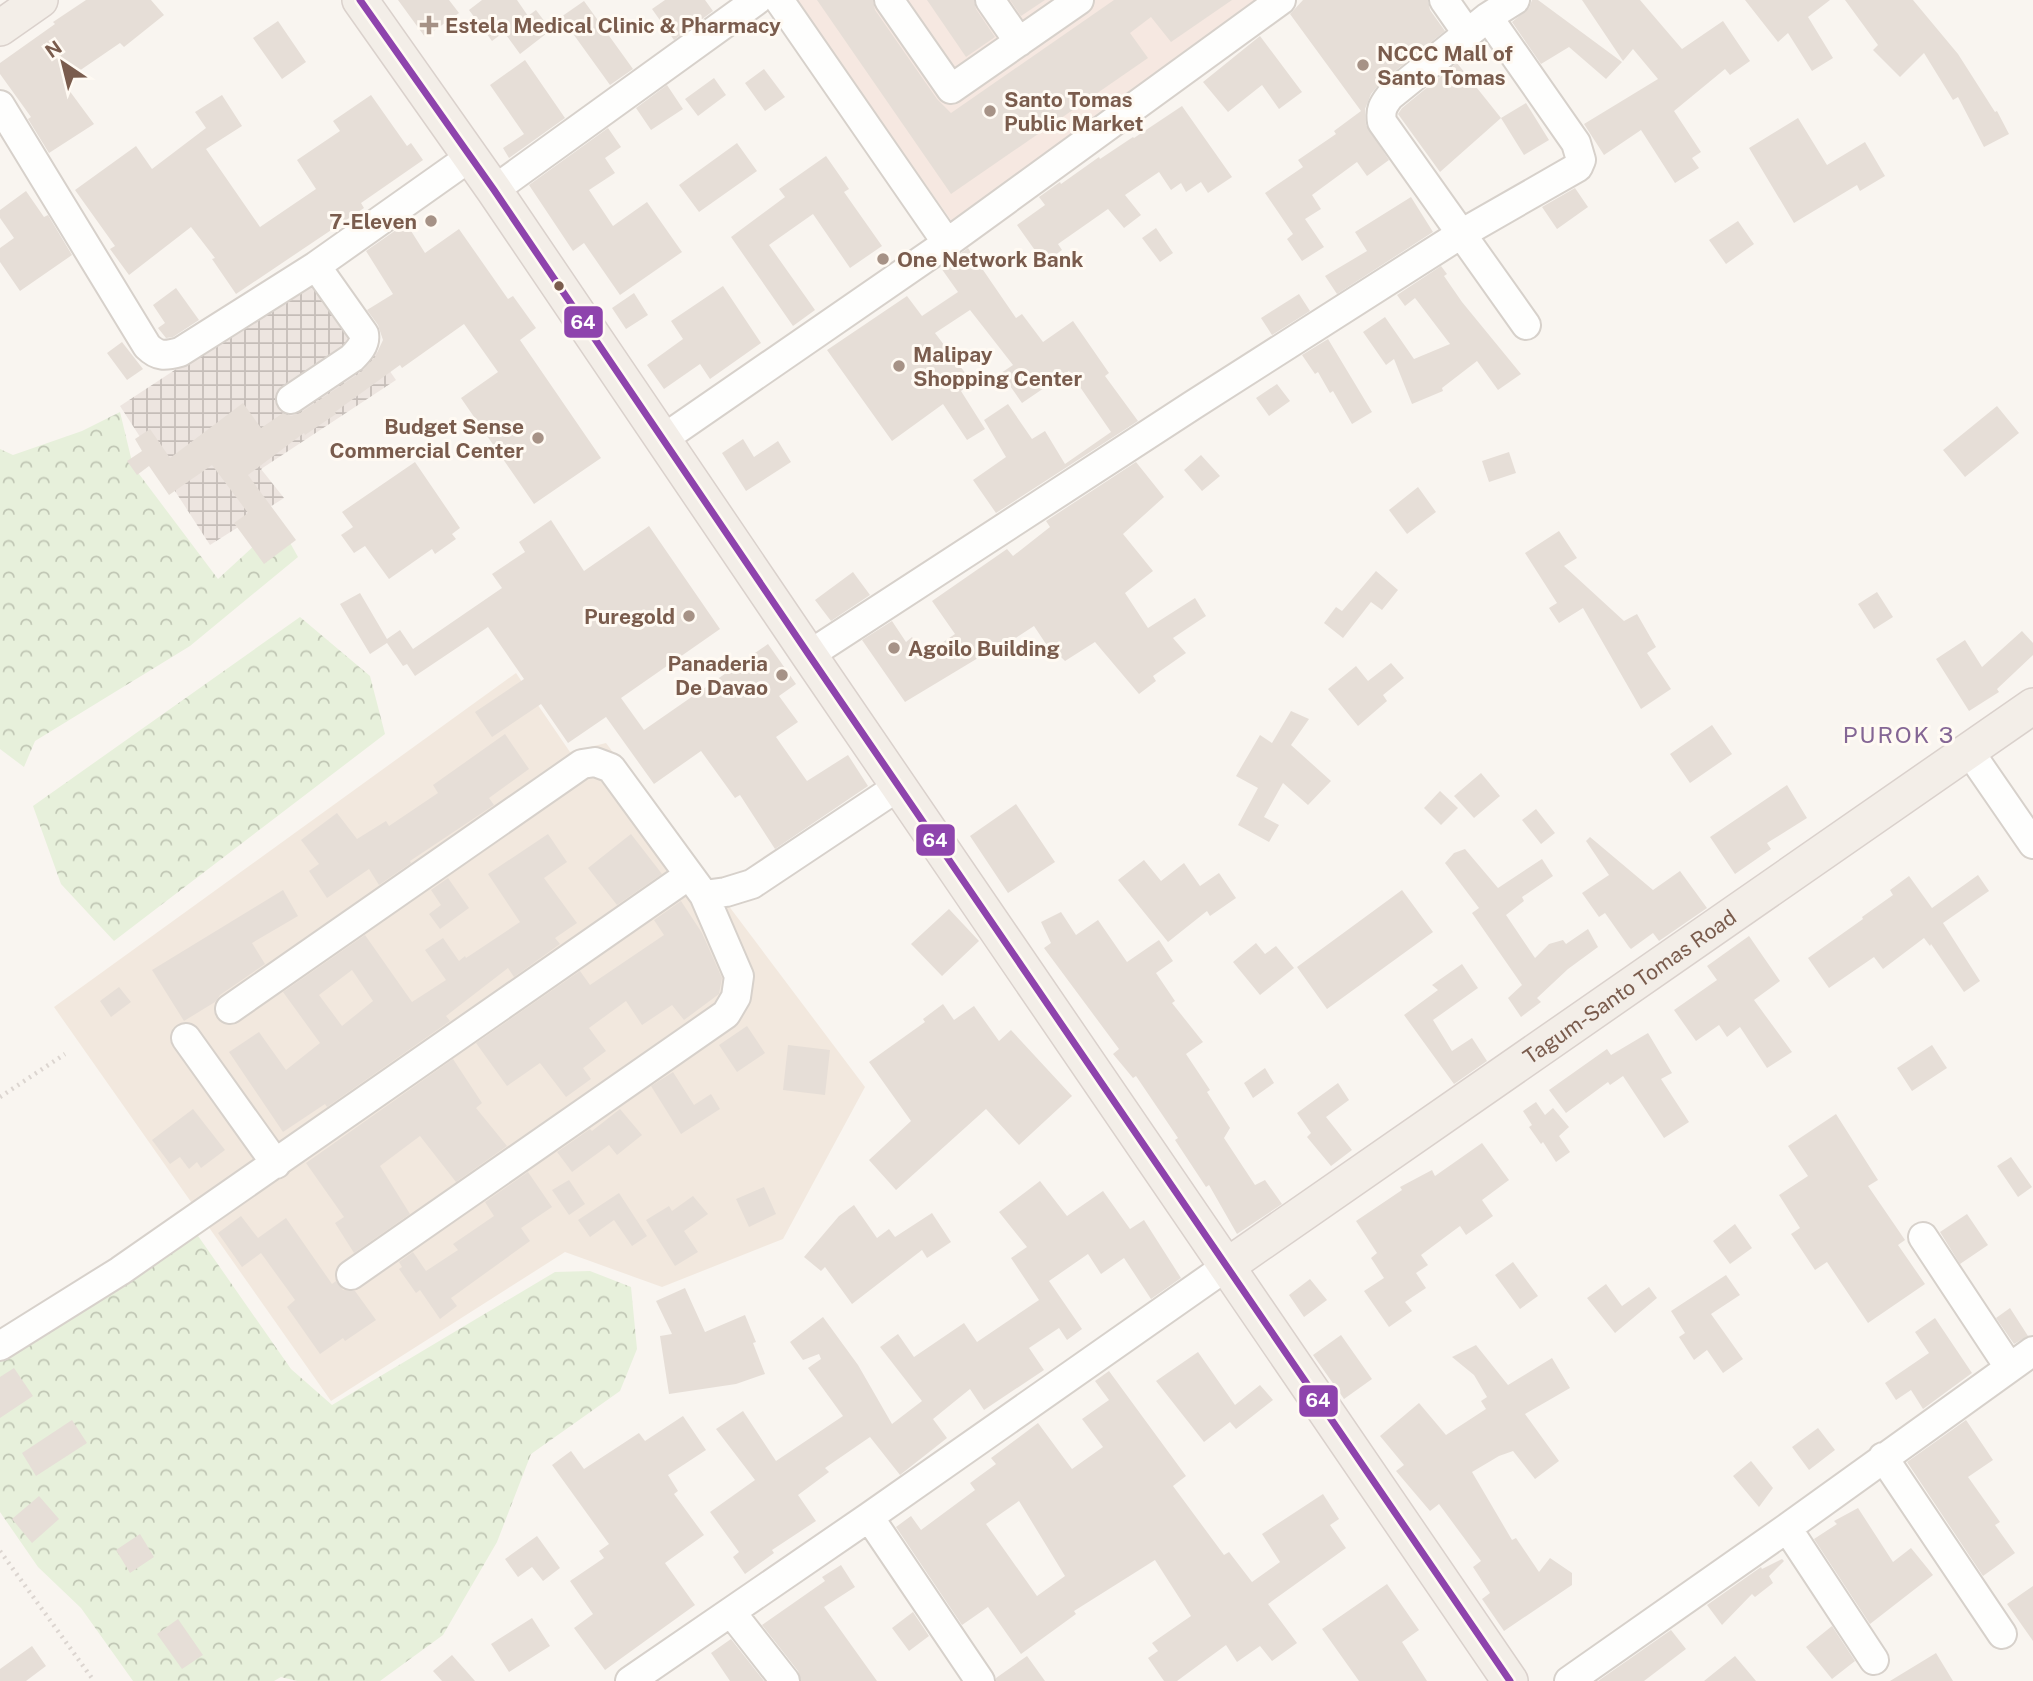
<svg xmlns="http://www.w3.org/2000/svg" width="2033" height="1681" font-family="'Public Sans',sans-serif">
<defs>
<pattern id="industrial-grid" width="8" height="8" patternUnits="userSpaceOnUse" patternTransform="scale(1.75)"><rect width="8" height="8" fill="#ede5e0"/><path d="M0 4h8M4 0v8" fill="none" stroke="#c5bdb8"/></pattern>
<pattern id="forest-crowns" width="20" height="18" patternUnits="userSpaceOnUse" patternTransform="scale(1.75)"><rect width="20" height="18" fill="#e7f0db"/><path d="M2 6a3 3 0 1 1 6 0M12 15a3 3 0 1 1 6 0" fill="none" stroke="#c0c6b4"/></pattern>
</defs>
<rect width="100%" height="100%" fill="#f9f5f0"/>
<!-- residential -->
<path fill="#f2e8de" d="M516 673 570 752 606 743 865 1087 783 1239 662 1287 565 1252 331 1401 54 1007Z"/>
<!-- commercial -->
<path fill="#f6e8e1" d="M794 0H1262L953 223Z"/>
<!-- industrial -->
<path fill="url(#industrial-grid)" d="M322 273 396 380 261 469 284 498 210 545 120 406Z"/>
<!-- forest -->
<path fill="url(#forest-crowns)" d="M120 412 133 466 218 579 279 523 298 557 190 646 35 741 24 767 0 749V449L13 455 82 431Z
M300 617 370 676 385 734 114 941 61 884 33 806Z
M196 1233 291 1369 332 1405 555 1272 590 1271 631 1287 637 1349 620 1391 531 1454 497 1542 443 1635 380 1681H297L281 1677 274 1681H133L81 1608 38 1567 0 1512V1361Z"/>
<!-- building -->
<path fill="#e6ded7" fill-rule="evenodd" d="M86 0H151L164 15 124 47 120 43 63 82 94 124 49 153 28 119 31 117 0 74V63L55 24 53 22Z
M398 0H449L459 13 425 37Z
M482 0H517L528 16 536 10 551 30 520 54 504 32 492 41 469 10Z
M665 0H705L713 11 674 40 652 9Z
M817 0H873L875 10 937 99 951 113 1114 0H1232L1171 42 1151 17 1130 33 1148 58 951 194Z
M927 0H974L976 9 995 37 966 57Z
M1010 0H1045L1021 16Z
M1303 0H1428L1430 10 1445 31 1380 83 1371 94 1365 109 1366 125 1389 160 1367 176 1357 162 1312 195 1321 209 1305 219 1324 247 1302 261 1287 239 1293 234 1265 193 1303 167 1298 160 1336 134 1334 131 1361 111 1290 14Z
M1532 0H1538L1622 62 1606 79 1569 47 1541 64 1512 22 1529 8Z
M1582 0H1640L1682 49 1723 21 1750 61 1730 75 1725 69 1674 111 1701 152 1692 158 1699 168 1675 183 1641 130 1604 155 1584 124 1658 79 1633 49 1623 61Z
M1745 0H1830L1808 17 1833 58 1812 71 1788 33 1778 42Z
M1845 0H1913L1958 54 1995 112 1997 111 2009 134 1984 147 1958 97 1953 100 1924 53 1900 77 1873 50 1878 45Z
M584 1 633 69 610 85 561 17Z
M278 21 306 62 282 79 253 38Z
M1260 36 1302 92 1279 109 1262 85 1228 112 1203 82Z
M525 60 565 118 509 158 503 148 524 134 490 85Z
M1457 63 1501 118 1440 172 1398 114 1402 108Z
M764 69 785 97 765 111 745 83Z
M714 78 726 95 698 116 685 99Z
M667 85 683 109 651 130 636 108Z
M222 95 242 126 206 149 260 227 316 189 297 160 340 131 333 121 371 95 407 146 411 143 423 160 361 203 364 208 236 294 212 259 215 258 191 227 129 275 110 249 115 246 75 190 136 146 152 169 206 128 195 112Z
M1526 103 1549 140 1524 155 1501 118Z
M1182 106 1232 177 1208 193 1201 182 1186 192 1181 183 1171 190 1159 172 1125 195 1141 215 1124 228 1108 209 1058 244 1062 250 1044 263 1017 225 1045 205 1039 197 1060 182 1061 184 1099 157 1100 159 1133 137 1134 138Z
M1798 118 1827 165 1865 142 1885 176 1860 191 1857 185 1794 223 1749 148Z
M608 128 621 147 605 158 615 173 589 190 613 226 647 202 682 252 620 295 584 243 573 251 529 185Z
M737 143 757 171 699 212 679 185Z
M826 156 849 189 844 192 882 246 850 268 813 214 769 245 815 310 793 326 731 237 785 197 779 189Z
M1575 188 1588 207 1557 229 1542 207Z
M26 191 44 217 48 215 72 255 20 291 0 262V248L14 238 0 218V210Z
M1411 197 1433 232 1337 294 1325 276 1367 251 1355 232Z
M1738 221 1754 244 1726 264 1709 240Z
M406 223 425 253 459 229 508 299 513 296 536 328 520 340 601 458 534 504 461 398 498 372 464 324 402 368 400 365 335 412 336 414 305 435 304 433 248 475 296 540 264 564 234 523 248 513 212 465 169 495 149 466 137 475 127 461 142 451 135 439 150 429 170 458 243 403 261 428 283 413 291 416 300 413 361 372 375 357 383 340 378 325 367 310 393 294 366 251Z
M1156 228 1173 253 1160 262 1142 238Z
M968 248 1016 318 1022 314 1043 342 1073 321 1109 373 1105 376 1138 421 996 513 973 480 1006 457 984 420 1008 404 1032 439 1045 431 1065 464 1111 432 1069 371 1022 403 1001 373 1013 365 970 310 935 333 972 382 961 391 985 429 967 440 943 404 892 441 827 350 907 296 922 316 958 292 941 268Z
M1441 266 1447 274 1444 276 1462 302 1521 374 1498 390 1477 361 1442 388 1443 391 1412 404 1394 359 1386 365 1363 332 1385 317 1414 359 1450 344 1415 298 1405 306 1397 295Z
M723 286 761 343 710 379 700 364 664 389 647 365 683 339 671 321Z
M176 288 199 320 173 337 166 338 158 328 165 323 153 305Z
M634 293 648 315 626 329 612 308Z
M1299 294 1310 311 1272 335 1261 318Z
M1328 339 1372 412 1352 424 1333 391 1330 393 1318 372 1315 374 1302 355Z
M122 342 143 369 127 380 107 353Z
M1277 384 1290 401 1269 416 1256 398Z
M1997 406 2019 433 1965 477 1943 450Z
M743 439 754 457 778 441 791 462 746 491 722 453Z
M1509 452 1516 473 1489 482 1482 461Z
M1201 455 1220 476 1202 491 1184 470Z
M415 462 460 528 452 534 456 539 435 554 432 549 389 579 365 546 354 553 341 535 353 527 342 512Z
M1136 462 1164 497 1123 534 1153 571 1125 593 1148 628 1195 598 1206 616 1173 638 1186 653 1153 676 1156 681 1139 694 1095 642 1065 661 1061 657 1056 659 1034 626 985 658 983 655 905 702 862 640 892 621 906 642 912 637 924 655 955 634 932 601 1007 549 1013 556 1050 527 1046 521Z
M1418 487 1436 512 1407 534 1389 510Z
M551 520 584 571 649 526 720 629 621 698 644 730 768 644 796 684 779 696 798 722 776 737 807 781 848 755 868 786 775 849 740 795 735 798 701 751 654 784 606 717 568 743 541 704 492 737 475 712 524 679 488 627 415 676 407 664 403 666 387 643 370 654 340 604 360 593 387 639 400 630 413 649 502 588 492 574 525 552 519 542Z
M1559 531 1577 558 1564 566 1624 621 1637 614 1656 647 1647 653 1671 689 1641 709 1583 608 1559 623 1549 608 1557 603 1525 553Z
M1376 571 1398 590 1382 610 1371 602 1343 638 1324 623 1336 607 1342 611Z
M853 572 870 595 831 621 815 600Z
M1877 592 1893 617 1874 629 1858 604Z
M2022 631 2033 643V655L1997 689 1999 692 1969 711 1936 659 1965 640 1982 667Z
M1391 663 1404 678 1383 695 1387 701 1358 726 1328 689 1356 666 1368 681Z
M1291 711 1309 719 1291 745 1331 781 1308 805 1283 783 1264 817 1279 825 1269 842 1238 825 1258 788 1236 776 1260 735 1272 743Z
M1712 725 1732 754 1690 783 1670 754Z
M505 734 529 769 489 798 494 805 410 861 411 863 379 885 369 869 327 898 309 871 319 864 301 840 337 813 357 839 386 821 389 826 438 793 433 785Z
M1481 773 1500 796 1474 818 1454 796Z
M1787 785 1807 818 1767 843 1771 849 1735 874 1710 837Z
M1440 791 1458 808 1441 825 1424 808Z
M1016 804 1055 862 1008 893 970 836Z
M1536 809 1555 833 1541 844 1522 820Z
M548 834 567 862 544 878 577 923 555 938 560 944 514 977 508 968 446 1016 450 1021 327 1107 325 1104 283 1132 229 1052 259 1032 286 1070 320 1043 283 992 365 935 412 1002 446 980 425 950 443 938 459 961 465 956 466 958 520 922 488 874ZM352 970 373 1001 342 1026 319 995Z
M631 834 662 874 617 905 588 868Z
M1590 837 1653 890 1680 871 1707 908 1659 941 1653 933 1631 949 1629 947 1605 913 1599 917 1582 893 1609 875 1586 841Z
M1465 849 1498 888 1542 859 1553 876 1522 897 1524 901 1506 915 1535 958 1549 944 1563 940 1566 944 1588 929 1598 947 1568 969 1537 998 1541 1002 1521 1017 1508 998 1522 985 1472 913 1479 908 1445 863 1454 853Z
M1144 860 1161 881 1184 863 1200 886 1219 873 1236 898 1210 916 1207 911 1168 942 1118 880Z
M1978 875 1989 891 1943 923 1980 981 1964 992 1931 944 1930 946 1924 938 1883 969 1874 957 1829 988 1808 958 1863 919 1862 917 1893 895 1890 890 1909 876 1932 908Z
M448 878 469 908 440 929 429 914 441 905 431 890Z
M283 890 298 916 252 943 265 964 220 995 215 1002 184 1021 152 970Z
M1402 890 1433 932 1327 1009 1297 967Z
M681 901 702 933 722 978 719 994 684 1020 672 1005 642 1025 626 1001 589 1028 606 1051 583 1068 591 1079 566 1097 540 1063 507 1086 476 1043 580 971 590 985 664 935 654 920Z
M949 909 979 941 942 976 911 944Z
M1061 912 1076 935 1098 920 1127 962 1159 940 1173 961 1156 973 1175 1001 1172 1003 1203 1042 1186 1054 1210 1090 1207 1092 1230 1128 1224 1138 1255 1185 1265 1180 1282 1204 1237 1234 1209 1185 1206 1187 1175 1140 1178 1138 1136 1076 1133 1078 1113 1054 1119 1049 1044 948 1051 943 1041 922Z
M1749 936 1780 981 1754 1000 1792 1052 1767 1068 1740 1027 1727 1037 1719 1025 1696 1041 1674 1010 1717 980 1707 966Z
M1256 943 1265 954 1276 946 1294 968 1260 995 1233 962Z
M1462 964 1478 988 1433 1020 1452 1051 1472 1038 1487 1061 1454 1084 1404 1015 1438 990 1432 985Z
M119 987 131 1002 111 1017 100 1001Z
M943 1004 954 1020 974 1006 999 1041 1011 1030 1072 1096 1019 1145 986 1109 896 1190 869 1160 911 1121 869 1062 925 1022 923 1019Z
M747 1026 765 1053 737 1072 719 1045Z
M1648 1033 1672 1073 1661 1079 1689 1122 1664 1138 1623 1076 1610 1085 1608 1082 1566 1113 1549 1090 1607 1049 1611 1055Z
M788 1045 830 1050 825 1095 783 1090Z
M1932 1045 1947 1068 1912 1091 1897 1068Z
M453 1059 482 1103 476 1108 507 1146 456 1182 420 1136 380 1166 410 1214 354 1253 335 1223 344 1217 306 1163Z
M1265 1068 1274 1083 1253 1098 1244 1083Z
M673 1072 694 1105 711 1094 720 1109 681 1134 651 1086Z
M1338 1083 1349 1100 1326 1117 1352 1150 1331 1166 1307 1137 1311 1133 1297 1113Z
M1536 1102 1545 1115 1553 1108 1569 1127 1559 1136 1570 1152 1556 1162 1543 1142 1541 1144 1529 1127 1532 1125 1523 1111Z
M193 1109 225 1150 201 1168 197 1162 189 1169 180 1157 170 1164 152 1140Z
M620 1109 642 1135 617 1155 609 1145 572 1172 557 1152 590 1129 592 1131Z
M1836 1114 1878 1180 1868 1186 1905 1240 1898 1245 1925 1284 1868 1323 1827 1262 1815 1270 1791 1234 1800 1228 1779 1195 1808 1176 1788 1146Z
M1482 1143 1509 1180 1482 1200 1493 1216 1466 1235 1460 1226 1421 1255 1428 1265 1416 1273 1426 1288 1405 1302 1412 1311 1389 1327 1364 1291 1384 1278 1371 1258 1377 1253 1356 1221 1402 1190 1400 1187 1432 1170 1435 1176Z
M2011 1157 2032 1187 2018 1197 1997 1166Z
M528 1172 552 1207 521 1228 530 1241 451 1298 457 1306 440 1319 420 1290 416 1293 399 1269 402 1267 399 1262 413 1252 426 1271 458 1250 453 1244 494 1216 485 1202Z
M569 1180 585 1204 569 1215 552 1190Z
M1040 1181 1067 1216 1103 1191 1130 1229 1144 1220 1181 1278 1151 1299 1124 1258 1101 1274 1088 1254 1049 1281 1082 1329 1067 1340 1059 1328 1029 1348 1044 1370 984 1410 970 1389 933 1419 947 1438 900 1475 870 1437 825 1468 829 1472 798 1495 816 1521 772 1550 774 1553 745 1574 733 1557 739 1552 710 1512 755 1480 716 1429 743 1411 776 1461 843 1416 808 1368 821 1359 819 1354 803 1360 790 1342 823 1317 858 1365 892 1424 922 1401 880 1347 898 1334 914 1357 964 1323 977 1342 1039 1300 1011 1258 1027 1247 999 1212Z
M764 1187 776 1214 749 1227 736 1199Z
M619 1193 647 1236 632 1246 614 1220 590 1237 578 1220Z
M693 1196 708 1214 684 1231 698 1252 675 1266 646 1220 669 1206 672 1211Z
M854 1205 877 1238 889 1229 895 1237 932 1213 951 1242 927 1258 922 1250 852 1304 825 1267 821 1271 804 1257 839 1216Z
M1967 1214 1988 1245 1960 1264 1940 1232Z
M241 1216 258 1238 286 1218 332 1284 336 1281 343 1290 355 1291 376 1320 345 1341 343 1338 320 1354 287 1307 295 1300 261 1253 242 1267 218 1233Z
M1735 1224 1752 1248 1730 1264 1713 1241Z
M1513 1262 1538 1296 1520 1309 1495 1275Z
M1726 1275 1740 1295 1711 1314 1743 1359 1723 1373 1707 1350 1694 1360 1679 1337 1685 1333 1671 1311Z
M1310 1279 1327 1300 1304 1317 1289 1295Z
M1606 1284 1622 1306 1649 1287 1657 1298 1615 1333 1587 1298Z
M685 1288 705 1332 745 1315 756 1342 753 1343 765 1374 736 1384 669 1394 660 1336 672 1334 656 1301Z
M2010 1308 2028 1336 2014 1344 1996 1318Z
M1935 1318 1972 1373 1923 1409 1911 1390 1896 1400 1885 1383 1929 1353 1915 1332Z
M1341 1335 1372 1379 1344 1399 1313 1355Z
M1476 1345 1508 1385 1552 1358 1570 1388 1525 1414 1559 1461 1535 1479 1513 1451 1499 1456 1472 1472 1512 1540 1516 1538 1539 1572 1550 1558 1572 1573V1585L1504 1631 1482 1599 1490 1593 1473 1567 1481 1561 1439 1504 1430 1511 1396 1471 1404 1465 1380 1436 1419 1403 1446 1435 1486 1409 1481 1401 1487 1397 1474 1375 1452 1357Z
M1198 1352 1235 1405 1260 1385 1273 1400 1236 1429 1230 1422 1204 1442 1156 1381Z
M14 1368 33 1396 0 1418V1377Z
M1109 1371 1186 1476 1173 1486 1224 1555 1229 1552 1252 1582 1280 1562 1262 1534 1323 1494 1339 1519 1330 1525 1346 1548 1268 1604 1297 1643 1272 1661 1260 1646 1237 1662 1226 1645 1177 1681H1164L1148 1658 1158 1651 1152 1643 1191 1616 1155 1560 1074 1611 1076 1614 1021 1654 988 1607 962 1625 896 1527 911 1516 921 1530 975 1490 970 1483 996 1464 991 1458 1038 1423 1072 1469 1103 1447 1082 1419 1109 1400 1095 1381ZM1019 1501 1065 1576 1037 1596 986 1524Z
M683 1416 706 1450 668 1475 678 1491 674 1494 704 1535 665 1563 695 1605 605 1670 574 1628 593 1614 570 1581 604 1558 599 1551 609 1544 552 1465 571 1451 584 1469 639 1433 645 1441Z
M72 1420 87 1443 36 1476 22 1453Z
M1966 1420 1993 1460 1968 1477 2000 1522 1995 1525 2015 1553 1983 1576 1907 1462Z
M1818 1428 1835 1450 1809 1470 1792 1447Z
M1751 1461 1773 1488 1759 1507 1733 1476Z
M39 1496 59 1519 32 1543 12 1519Z
M1858 1508 1893 1562 1911 1548 1933 1575 1870 1624 1814 1539 1837 1524 1834 1521Z
M140 1534 154 1557 130 1573 116 1550Z
M537 1536 560 1568 543 1581 532 1567 518 1577 505 1559Z
M1782 1559 1784 1561 1769 1576 1773 1583 1755 1597 1752 1594 1722 1625 1707 1605 1761 1567 1762 1569Z
M841 1565 855 1587 824 1607 877 1681H801L798 1671 762 1625 825 1581 822 1577Z
M1387 1584 1419 1630 1402 1642 1427 1681H1359L1322 1629Z
M2033 1586V1641L2007 1604Z
M913 1612 929 1636 909 1651 892 1628Z
M532 1618 550 1646 509 1672 491 1644Z
M178 1619 203 1655 182 1669 157 1634Z
M1832 1626 1855 1661 1832 1679 1806 1647Z
M1671 1630 1686 1649 1644 1681H1598Z
M731 1639 764 1681H730L711 1653Z
M32 1646 46 1666 26 1681H0V1669Z
M1936 1653 1953 1681H1890Z
M452 1655 475 1681H442L433 1671Z
M1027 1656 1045 1681H996V1678Z
M1735 1656 1756 1681H1704Z"/>
<g fill="none" stroke-linecap="round" stroke-linejoin="round">
<!-- minor casing -->
<g stroke="#d7d1cb" stroke-width="32">
<path id="minor" d="M779 0 947 243
M889 0 951 89 1079 0
M990 0 1019 42
M1444 0 1467 33
M1515 0 1488 17 1390 96C1383 105 1380 110 1382 122L1526 325
M0 105 147 346C158 357 165 356 180 352L316 266 470 157
M494 190 757 0
M291 399 352 358C358 352 366 344 364 334L316 266
M663 439 947 243 1281 0
M809 655 1193 405 1461 234 1578 167 1581 160 1576 143 1488 17
M1969 751 2033 844
M230 1009 582 764 595 762 611 768 704 895 726 892 752 884 899 786
M186 1038 276 1164
M1923 1237 2009 1367
M351 1275 726 1014 736 997 739 976 704 895
M0 1346 120 1271 689 875
M1883 1457 2002 1634
M869 1517 980 1681
M1787 1528 1874 1660
M731 1612 785 1681
M630 1681 869 1517 1227 1266
M1569 1681 1787 1528 2033 1351"/>
</g>
<!-- major casing -->
<g stroke="#dad1cc" stroke-width="38">
<g id="major">
<path d="M360 0 494 190 809 655 1510 1681"/>
<path d="M0 28 40 0"/>
<path id="s1" d="M1227 1266 2033 706"/>
</g>
</g>
<!-- path -->
<path stroke="#dcd5d0" stroke-width="4.5" stroke-dasharray="2 5" stroke-linecap="butt" d="M0 1097 65 1054
M0 1551 94 1681"/>
<!-- minor -->
<use href="#minor" stroke="#fefefd" stroke-width="28"/>
<!-- major -->
<use href="#major" stroke="#f3eee8" stroke-width="35"/>
<!-- bus-1 casing -->
<g stroke="#fffaf3" stroke-width="12">
<path id="bus-1" d="M360 0 494 190 809 655 1510 1681"/>
</g>
<!-- bus-1 -->
<use href="#bus-1" stroke="#8e44ad" stroke-width="7"/>
</g>
<!-- markers -->
<g fill="#a69286" stroke="#fffaf3" stroke-width="2.5">
<path d="M425.5 14.5h7v7h7v7h-7v7h-7v-7h-7v-7h7z"/>
<circle cx="1363" cy="65" r="7"/>
<circle cx="990" cy="111" r="7"/>
<circle cx="431" cy="221" r="7"/>
<circle cx="883" cy="259" r="7"/>
<circle cx="899" cy="366" r="7"/>
<circle cx="538" cy="438" r="7"/>
<circle cx="689" cy="616" r="7"/>
<circle cx="894" cy="648" r="7"/>
<circle cx="782" cy="675" r="7"/>
</g>
<circle fill="#7a5c4d" stroke="#fffaf3" stroke-width="2.5" cx="559" cy="286" r="6"/>
<g text-anchor="middle" dominant-baseline="central" stroke-width="6" stroke-linejoin="round" paint-order="stroke">
<!-- poi labels -->
<g font-size="21" font-weight="bold" fill="#7a5c4d" stroke="#fffaf3" text-anchor="start">
<text x="445" y="25">Estela Medical Clinic &amp; Pharmacy</text>
<text x="1377" y="53">NCCC Mall of<tspan x="1377" dy="24">Santo Tomas</tspan></text>
<text x="1004" y="99">Santo Tomas<tspan x="1004" dy="24">Public Market</tspan></text>
<text x="417" y="221" text-anchor="end">7-Eleven</text>
<text x="897" y="259">One Network Bank</text>
<text x="913" y="354">Malipay<tspan x="913" dy="24">Shopping Center</tspan></text>
<text x="524" y="426" text-anchor="end">Budget Sense<tspan x="524" dy="24">Commercial Center</tspan></text>
<text x="675" y="616" text-anchor="end">Puregold</text>
<text x="908" y="648">Agoilo Building</text>
<text x="768" y="663" text-anchor="end">Panaderia<tspan x="768" dy="24">De Davao</tspan></text>
</g>
<!-- street labels -->
<g font-size="21" fill="#7a5c4d" stroke="#fffaf3">
<text stroke="none"><textPath href="#s1" startOffset="490">Tagum-Santo Tomas Road</textPath></text>
</g>
<!-- neighbourhood labels -->
<g font-size="23" letter-spacing="2" fill="#846695" stroke="#fffaf3">
<text x="1899" y="734">PUROK 3</text>
</g>
</g>
<g stroke="#fffaf3" stroke-width="2.5">
<rect x="563" y="305" width="41" height="34" rx="7" fill="#8e44ad"/>
<rect x="915" y="823" width="41" height="34" rx="7" fill="#8e44ad"/>
<rect x="1298" y="1384" width="41" height="34" rx="7" fill="#8e44ad"/>
</g>
<g font-size="19" text-anchor="middle" font-weight="bold" fill="#fff">
<text x="583" y="329">64</text>
<text x="935" y="847">64</text>
<text x="1318" y="1407">64</text>
</g>
<!-- north arrow -->
<g transform="translate(63 63) rotate(325)" stroke="#fffaf3" stroke-width="5" paint-order="stroke">
<path d="M0-5L12 26L0 18L-12 26Z" fill="#7a5c4d"/>
<text y="-10" font-size="19" font-weight="bold" text-anchor="middle" fill="#7a5c4d">N</text>
</g>
</svg>
